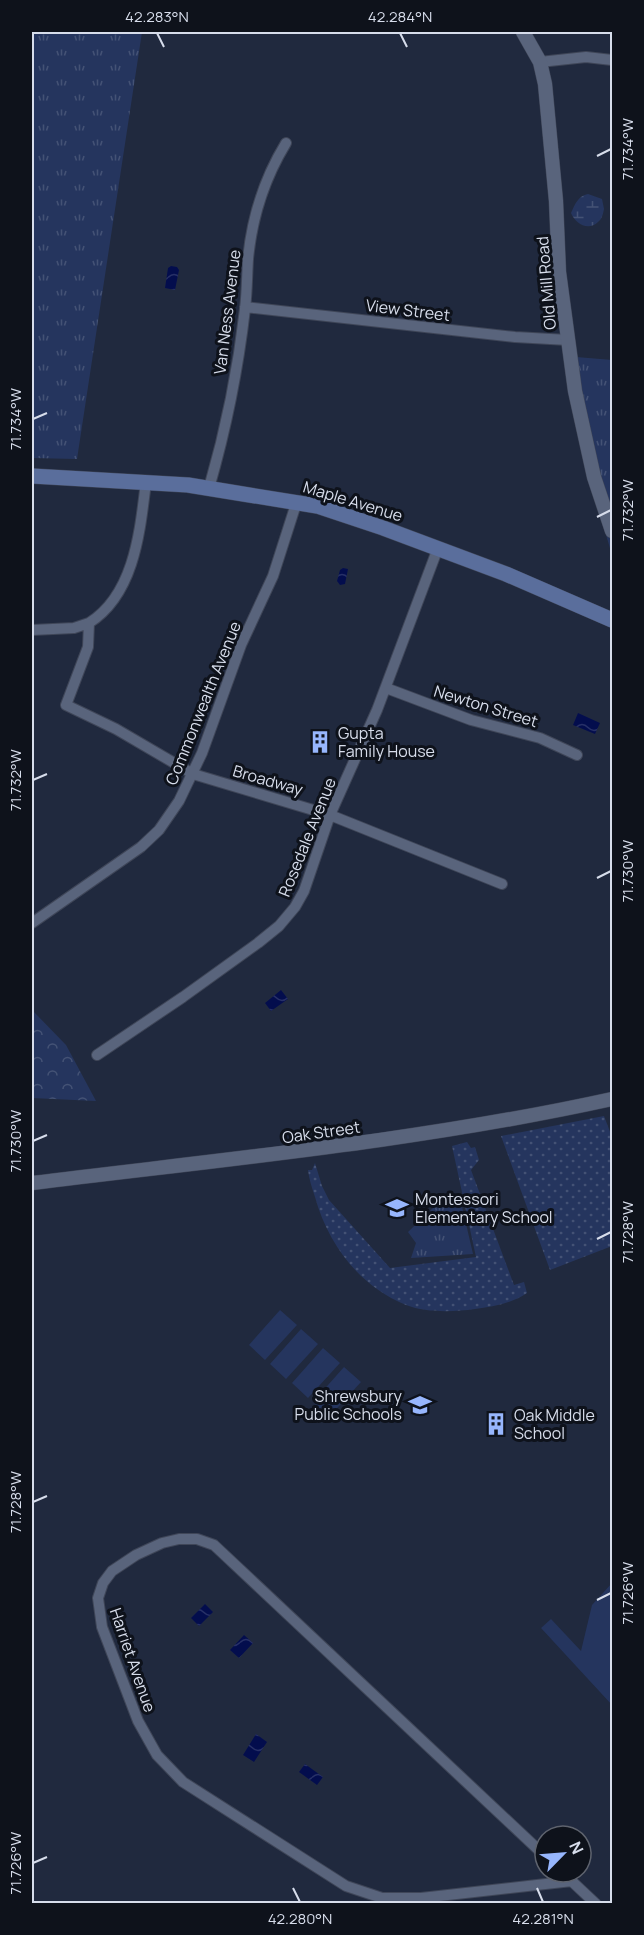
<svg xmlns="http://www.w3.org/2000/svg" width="644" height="1935" font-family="Manrope,sans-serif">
<defs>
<pattern id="grass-dots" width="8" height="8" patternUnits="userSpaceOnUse" patternTransform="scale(1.5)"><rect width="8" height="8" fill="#25355e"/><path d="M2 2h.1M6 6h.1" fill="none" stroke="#445275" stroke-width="1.8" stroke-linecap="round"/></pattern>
<pattern id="forest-crowns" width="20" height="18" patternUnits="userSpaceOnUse" patternTransform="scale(1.5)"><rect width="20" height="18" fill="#25355e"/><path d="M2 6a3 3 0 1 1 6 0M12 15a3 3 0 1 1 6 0" fill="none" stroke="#445275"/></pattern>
<pattern id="wetland-marsh" width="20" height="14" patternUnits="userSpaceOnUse" patternTransform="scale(1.5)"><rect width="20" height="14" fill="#25355e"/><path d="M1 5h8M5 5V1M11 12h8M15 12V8" fill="none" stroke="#445275"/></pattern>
<pattern id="park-tufts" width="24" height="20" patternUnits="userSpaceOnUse" patternTransform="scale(1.5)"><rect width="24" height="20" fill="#25355e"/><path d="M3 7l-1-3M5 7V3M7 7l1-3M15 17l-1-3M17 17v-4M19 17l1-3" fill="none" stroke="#445275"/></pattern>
<pattern id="water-waves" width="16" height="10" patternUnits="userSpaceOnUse" patternTransform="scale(1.5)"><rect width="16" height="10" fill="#030d4d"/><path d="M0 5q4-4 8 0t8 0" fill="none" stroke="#273067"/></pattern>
</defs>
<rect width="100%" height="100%" fill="#20293e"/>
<!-- grass -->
<path fill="url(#grass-dots)" d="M604 1116 612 1137V1246L550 1270 501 1136Z
M467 1142 471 1148 475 1147 479 1160 471 1170 514 1285 524 1282 527 1293C513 1303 492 1307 475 1309 453 1312 427 1313 406 1305 359 1286 328 1244 315 1197 312 1188 309 1179 308 1170H312L315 1163 322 1186 329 1200 390 1268 476 1257 452 1146Z"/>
<!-- forest -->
<path fill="url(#forest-crowns)" d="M32 1010 66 1045 96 1101 32 1098Z"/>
<!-- wetland -->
<path fill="url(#wetland-marsh)" d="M588 194 602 199 604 209C603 214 602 219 598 222 588 232 575 223 571 213 575 204 578 196 588 194Z"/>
<!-- park -->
<path fill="url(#park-tufts)" d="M32 32H142L77 459 32 458Z
M564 356 612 360V555L581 450Z
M425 1194H459L473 1254 411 1258 416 1243 408 1232 433 1208Z"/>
<!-- pitch -->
<path fill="#25355e" d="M280 1310 297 1325 265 1360 249 1345Z
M301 1329 318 1344 286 1379 270 1364Z
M323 1348 340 1363 308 1398 292 1383Z
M344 1367 361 1382 329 1417 313 1402Z
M612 1583V1705L541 1628 551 1619 581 1651 592 1605Z"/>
<!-- water -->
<path fill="url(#water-waves)" d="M171 266 177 267 179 270 175 290 165 288 168 268Z
M343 568 348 569 345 584 340 585 337 581 340 570Z
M578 713 600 723 595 734 573 725Z
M281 990 288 999 271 1011 265 1003Z
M205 1604 213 1612 199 1626 191 1618Z
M244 1635 253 1643 239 1658 230 1650Z
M256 1734 267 1742 254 1762 243 1755Z
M305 1764 323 1777 317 1785 299 1772Z"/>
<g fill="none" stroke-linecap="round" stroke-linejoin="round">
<!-- minor casing -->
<g stroke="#3f4658" stroke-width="12">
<path id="minor" d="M540 62 586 57 612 60
M245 307 515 337 568 340
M146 482C140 530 135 594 89 623L88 647 66 705 116 729 193 774 330 815 502 884
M209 488C226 429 238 370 245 309 247 293 247 276 248 259 252 217 264 179 286 143
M32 630 74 628 89 623
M386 688 471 720 540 738 577 755
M32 923 141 847 159 830 179 801 202 753 241 645 273 576 297 501
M97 1055 183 997 258 943 279 926 295 907 304 891 330 815 377 710 438 548
M545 1856 214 1545 197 1539H179L162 1543 136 1555 112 1571 103 1583 98 1598 102 1627 138 1721 157 1755 183 1782 346 1886 382 1898H421L572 1881
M562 1872 596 1904"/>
</g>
<!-- tertiary casing -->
<g stroke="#3f4658" stroke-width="15">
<path id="tertiary" d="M523 32 540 62 545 84 556 201 559 272 575 391 594 477 612 531
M32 1183C226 1159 421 1141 612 1099"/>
</g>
<!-- secondary casing -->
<g stroke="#3f4658" stroke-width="16">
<path id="secondary" d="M32 476 188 485 317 506 383 528 506 574 612 620"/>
</g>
<!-- minor -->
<use href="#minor" stroke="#59647c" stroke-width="10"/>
<!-- tertiary -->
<use href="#tertiary" stroke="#59647c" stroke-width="14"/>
<!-- secondary -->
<use href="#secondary" stroke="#5a6e9c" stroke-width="15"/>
</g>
<!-- ticks -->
<path fill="none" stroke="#d7ddeb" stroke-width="2" d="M157 33 164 47M400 33 407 47M597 156 611 149M33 419 47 413M597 517 611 510M33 780 47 774M597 878 611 871M33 1141 47 1135M597 1239 611 1232M33 1502 47 1496M597 1600 611 1593M33 1863 47 1857M293 1888 300 1902M537 1888 543 1902"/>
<!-- icons -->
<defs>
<g id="building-bare" transform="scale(1.8)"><path d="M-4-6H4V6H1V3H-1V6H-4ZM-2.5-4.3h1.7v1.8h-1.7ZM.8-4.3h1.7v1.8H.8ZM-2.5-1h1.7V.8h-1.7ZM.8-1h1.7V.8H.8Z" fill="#97b6fd" stroke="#0e121b" stroke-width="2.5" paint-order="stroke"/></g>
<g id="school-bare" transform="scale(1.8)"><path d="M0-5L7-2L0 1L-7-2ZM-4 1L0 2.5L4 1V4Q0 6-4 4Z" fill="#97b6fd" stroke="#0e121b" stroke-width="2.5" paint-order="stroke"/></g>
</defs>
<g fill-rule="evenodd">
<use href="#building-bare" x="320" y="742"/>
<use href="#school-bare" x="397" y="1208"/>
<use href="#school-bare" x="420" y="1405"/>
<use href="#building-bare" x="496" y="1424"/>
</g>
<g text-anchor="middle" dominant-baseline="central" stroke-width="6" stroke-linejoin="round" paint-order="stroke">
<!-- street labels -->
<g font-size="16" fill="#d7ddeb" stroke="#0e121b">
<text transform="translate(546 283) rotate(-95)">Old Mill Road</text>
<text transform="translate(408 310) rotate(7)">View Street</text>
<text transform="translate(227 312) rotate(-83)">Van Ness Avenue</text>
<text transform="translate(353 501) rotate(17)">Maple Avenue</text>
<text transform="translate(203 703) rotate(-68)">Commonwealth Avenue</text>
<text transform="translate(486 706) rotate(17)">Newton Street</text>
<text transform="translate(268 780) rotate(16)">Broadway</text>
<text transform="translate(307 837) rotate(-68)">Rosedale Avenue</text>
<text transform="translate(321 1132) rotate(-8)">Oak Street</text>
<text transform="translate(133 1660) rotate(71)">Harriet Avenue</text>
</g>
<!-- poi labels -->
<g font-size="16" fill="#d7ddeb" stroke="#0e121b" text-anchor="start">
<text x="338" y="733">Gupta<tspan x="338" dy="18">Family House</tspan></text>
<text x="415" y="1199">Montessori<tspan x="415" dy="18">Elementary School</tspan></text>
<text x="402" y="1396" text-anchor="end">Shrewsbury<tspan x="402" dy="18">Public Schools</tspan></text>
<text x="514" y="1415">Oak Middle<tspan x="514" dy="18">School</tspan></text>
</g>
</g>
<!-- border -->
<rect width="644" height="1935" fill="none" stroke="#0e121b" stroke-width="66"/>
<!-- north arrow -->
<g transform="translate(563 1854) rotate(65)"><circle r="28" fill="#0e121b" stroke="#5e636e" stroke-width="1.5"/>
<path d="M0-4.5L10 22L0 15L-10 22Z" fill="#97b6fd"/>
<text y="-9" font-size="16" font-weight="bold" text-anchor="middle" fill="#d7ddeb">N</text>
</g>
<rect x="33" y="33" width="578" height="1869" fill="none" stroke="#d7ddeb" stroke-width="2"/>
<g font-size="15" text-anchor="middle" fill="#d7ddeb">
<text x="157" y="22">42.283°N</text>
<text x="400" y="22">42.284°N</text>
<text transform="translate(628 149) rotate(-90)" y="5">71.734°W</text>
<text transform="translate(16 419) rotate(-90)" y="5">71.734°W</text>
<text transform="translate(628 510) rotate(-90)" y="5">71.732°W</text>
<text transform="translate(16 780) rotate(-90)" y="5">71.732°W</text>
<text transform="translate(628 871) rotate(-90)" y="5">71.730°W</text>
<text transform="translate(16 1141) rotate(-90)" y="5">71.730°W</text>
<text transform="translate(628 1232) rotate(-90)" y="5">71.728°W</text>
<text transform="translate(16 1502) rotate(-90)" y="5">71.728°W</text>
<text transform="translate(628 1593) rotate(-90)" y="5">71.726°W</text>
<text transform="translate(16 1863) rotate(-90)" y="5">71.726°W</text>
<text x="300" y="1924">42.280°N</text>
<text x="543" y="1924">42.281°N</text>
</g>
</svg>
